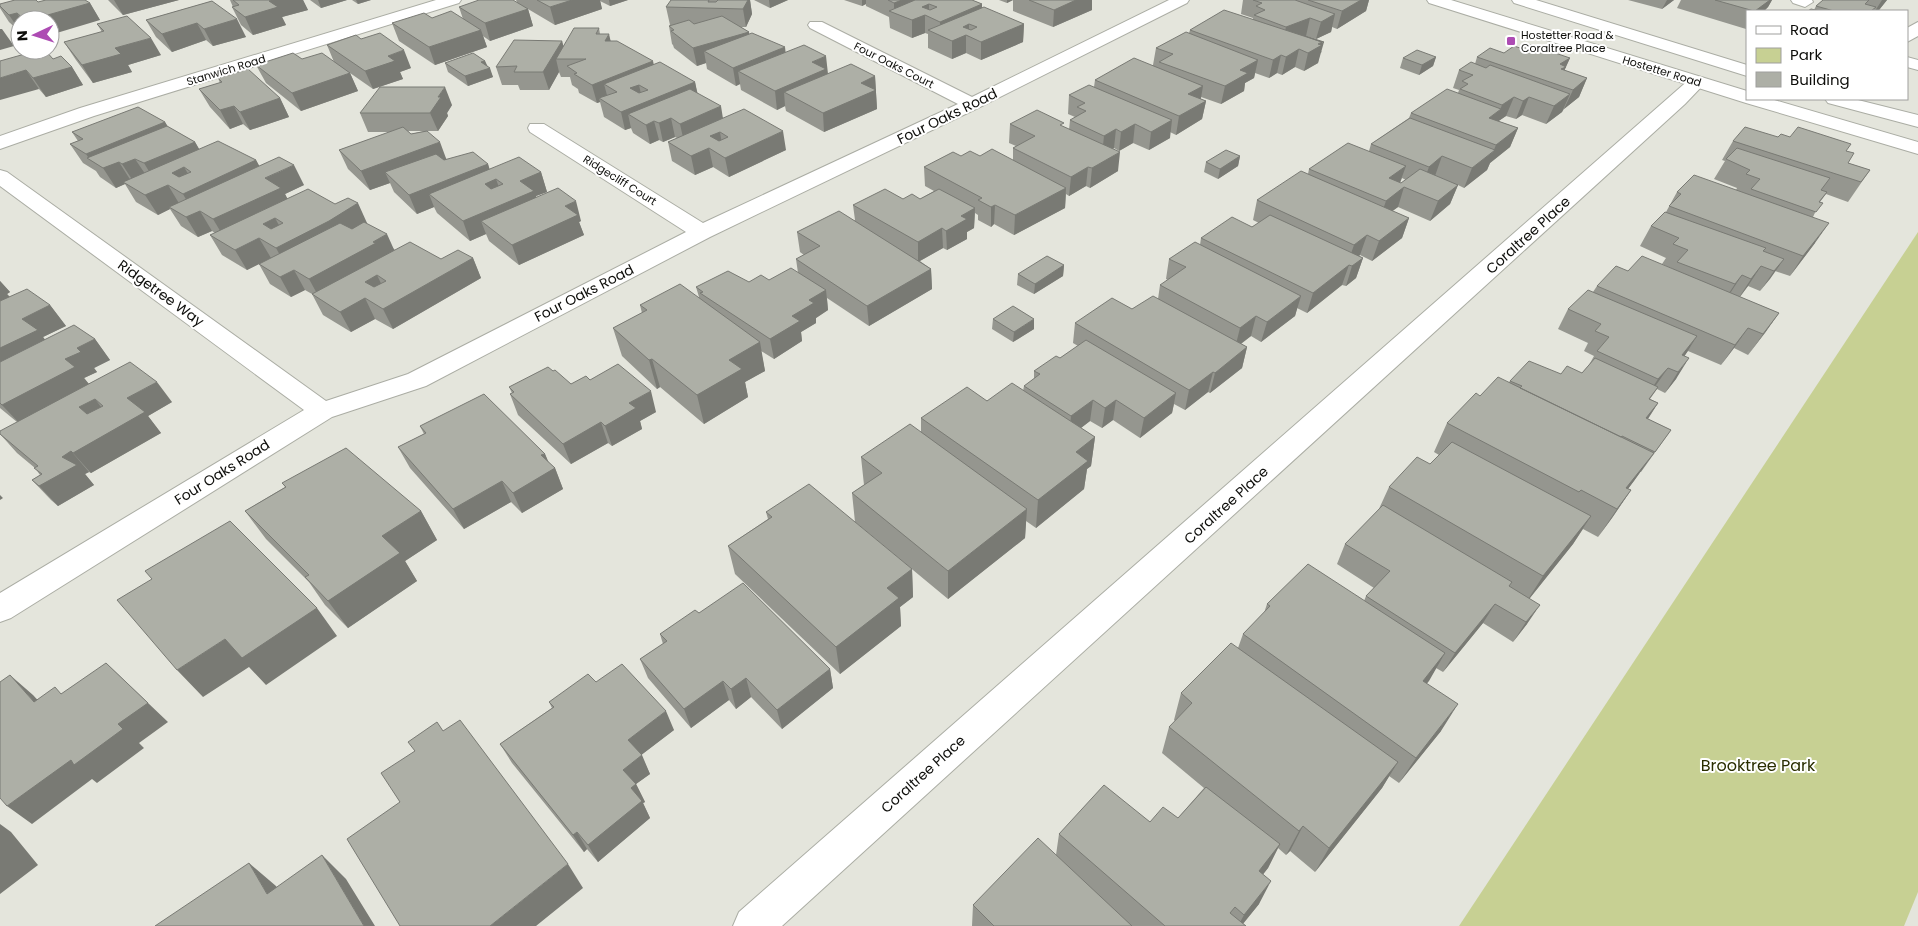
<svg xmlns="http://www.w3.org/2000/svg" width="1918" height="926" font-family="Poppins,sans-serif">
<rect width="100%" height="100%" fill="#e4e5dc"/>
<!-- green -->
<path fill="#c7d093" d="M1918 232V892L1904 926H1459Z"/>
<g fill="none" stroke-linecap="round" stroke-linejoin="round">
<!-- minor casing -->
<g stroke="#abada4" stroke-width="2">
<path id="minor" d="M436 0H461L459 3 94 116 0 149V136L80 108Z
M1169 0H1189L1187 3 978 108 710 237 426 386 332 417 11 618 0 622V593L304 410 0 186V170L7 172 326 401 408 374 686 232 530 132 528 128 530 124H544L703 223 958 104 810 28 808 25 810 22H822L972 97Z
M1791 0H1812L1813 2 1805 7 1793 3Z
M1918 22V36L1907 42V28Z
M1907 57 1918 60V70L1907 67Z
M1697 77 1703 78 1706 82 1685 104 782 926H733L739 912 1691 78Z"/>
</g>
<!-- major casing -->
<g stroke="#abada4" stroke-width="2">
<path id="major" d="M1427 0H1451L1747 91V99H1771L1918 142V154L1746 103 1429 3Z
M1512 0H1536L1747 65V76L1514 3Z
M1825 99H1854L1918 115V127L1828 103Z"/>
</g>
<!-- minor -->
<use href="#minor" fill="#fff" fill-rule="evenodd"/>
<!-- major -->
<use href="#major" fill="#fff" fill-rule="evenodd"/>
</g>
<!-- wall -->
<path fill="#95968f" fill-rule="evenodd" d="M108 0H179L123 15Z
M230 0H303L308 10 282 17 286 25 253 35 241 25 232 7H233Z
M310 0H347L321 8Z
M352 0H371L358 4Z
M516 0H628L610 6 600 1 602 9 555 25 528 9 533 26 490 41 483 36 487 47 435 65 399 41 392 23 432 18 463 19 459 7 517 2Z
M671 0H750L752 14 746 27H741L749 32V34L828 74 875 76 877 109 824 132 786 111 785 106 777 110 741 90 740 84 736 86 707 69 706 63 697 66 674 48 673 45 672 44 669 26 673 25H670L666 7Z
M754 0H788L770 8Z
M844 0H972L982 4V8L1024 24 1023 42 981 60 966 53 952 59 928 48V34L925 33 912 38 890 28 889 17 866 6V4L862 6Z
M999 0H1092V10L1053 27 1013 11V0L1007 3Z
M1243 0H1369L1366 11 1337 29 1332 27 1331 32 1316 39 1306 36H1304L1322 52 1320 53 1318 63 1304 71 1295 67 1282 75 1277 73 1269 78 1255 73 1254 78 1245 83 1244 91 1221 104 1201 97V99L1206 101 1202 119 1176 135 1170 132V138L1149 150 1133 143 1119 151 1114 148 1113 149 1118 171 1090 188 1086 186 1069 196 1066 194 1065 208 1014 235 994 224 991 227 978 220V215L975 213 974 228 967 232V239L947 250 943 248 920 261 931 269 932 289 869 326 827 298 828 310 816 318V323L801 332 802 341 774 359 761 351 765 371 745 382 748 397 704 424 660 387 657 389 622 356 613 328 642 313 640 305 699 297 696 287 769 280 798 273 796 259 804 255 800 252 797 232 855 220 853 205 903 199H920L934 191 925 186 924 167 961 156H980L1013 160V148L1016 146 1009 143 1010 124 1064 127 1069 130 1070 120 1075 117 1068 114 1069 95 1094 87 1095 80 1153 65 1156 48 1189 33 1190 30 1253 19V18L1241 14Z
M1628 0H1674L1662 9Z
M1681 0H1772L1768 7 1764 11H1747V28L1746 29 1677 8Z
M1823 0H1887L1879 10 1876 11H1808L1814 10 1816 6Z
M212 1 246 37 213 46 206 40 172 52 156 37 146 20Z
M38 2 90 3 100 20H20V32L9 22 0 8V4Z
M97 24 161 55 128 65 132 72 93 83 76 60 64 42 102 32Z
M599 28 600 34 611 41 654 65 695 82 697 93 723 118 786 150 729 177 713 167 695 175 672 161 668 142 677 138 675 137 663 142 659 140 650 144 633 133 631 128 625 130 604 117 600 102 597 103 579 93 578 89 572 85 570 77H561L559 72 549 90H520L518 85H502L496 67 562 41 563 46Z
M361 39 411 68 400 72 403 79 373 89 350 73 358 91 301 111 266 83 256 65 302 59 334 62 327 45Z
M1520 48 1570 58 1564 70 1587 78 1579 97 1564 109 1562 112 1546 124 1522 115 1516 119 1506 116 1498 121 1518 128 1510 147 1490 163 1487 170 1464 188 1458 185 1450 204 1430 221 1398 207 1392 211 1409 218 1402 238 1372 261 1360 255 1359 256 1363 258 1356 278 1346 286 1342 285 1307 313 1297 308 1295 316 1261 342 1251 336 1241 344 1247 347 1242 368 1210 393 1208 392 1185 410 1174 404 1172 413 1140 438 1113 420 1102 428 1090 421 1081 428 1095 437 1091 466 1087 469 1084 489 1036 528 1026 521 1025 538 948 599 855 522 852 493 864 485 861 457 921 432V418L1023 391 1024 386 1034 379V371L1060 358 1078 346 1073 343 1075 323 1132 309 1158 299 1160 285 1168 280 1166 279 1169 259 1200 245 1201 238 1252 227 1259 223 1253 220 1257 200 1308 174 1309 169 1369 151 1371 144 1409 118 1411 113 1458 93 1459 90 1453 88 1459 70 1475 64 1477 57 1504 53ZM1402 178 1406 180 1401 183H1400Z
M1436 57 1433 66 1419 75 1400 68 1403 58Z
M53 59 72 67 83 85 46 97 39 89 0 61Z
M485 61 493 77 468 86 448 72 445 63Z
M218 78 280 98 289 117 250 130 243 124 230 129 210 107 199 89 220 83Z
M452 105 447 113 448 116 438 131H427L447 160 488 164 489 169 541 172 547 192 536 196V197L581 221 579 222 584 235 519 265 489 241 486 234 470 241 437 213 434 207 417 214 394 192 390 183 370 190 348 169 339 150 391 132H368L360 113ZM408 131H424L411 134Z
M165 122 168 127 195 142 199 149 256 160 259 166 304 185 285 194 287 199 367 223H366L395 250 441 259 473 258 481 278 393 329 375 319 351 332 323 315 312 294 305 290 291 297 270 284 259 264 247 270 222 255 210 235 215 233 212 231 198 237 181 226 170 209 158 215 136 202 125 184 116 188 100 177 96 171 83 163 70 144 78 141 72 132Z
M1790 137 1846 151 1848 163 1870 170 1848 202 1826 194 1820 202 1813 217 1815 243 1790 276 1775 271 1760 291 1748 286 1740 297 1779 313 1748 355 1734 348 1721 365 1688 351 1684 356 1676 379 1665 393 1657 389 1650 399 1658 403 1648 419 1671 430 1641 472H1640L1628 489 1631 490 1612 518 1598 537 1583 529 1573 544 1530 598 1527 624 1513 642 1483 623 1443 672 1436 668 1426 684 1441 731 1399 783 1389 776 1382 788 1315 872 1290 851 1286 855 1278 848 1268 868 1263 874 1259 904 1243 924 1246 926H972L973 905 1056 855 1059 834 1178 818 1204 788 1162 753 1169 727 1175 721 1174 720 1181 693 1238 648 1243 634 1264 613 1267 604 1364 601 1366 596 1374 588 1337 564 1345 544 1378 511 1389 487 1430 464 1439 455 1434 452 1447 423 1480 396 1509 382 1510 381 1561 374 1582 373 1589 365 1594 356 1584 351 1588 343 1558 329 1568 309 1593 292 1597 286 1628 271 1673 269 1662 264 1666 258 1640 246 1651 226 1666 212 1677 192 1736 190 1737 188 1714 179 1725 161 1722 160 1733 141Z
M1240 156 1238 166 1218 179 1204 172 1206 162Z
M1064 265 1063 276 1034 294 1017 285 1018 274Z
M0 281 10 292 7 294 10 297 50 305 66 326 43 337 45 340 95 339 110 360 94 368 97 372 84 378 89 384 172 402 148 416 161 433 91 473 89 472 85 474 94 485 58 506 51 500 32 480 40 475 35 468 17 453 0 434 17 422 0 408Z
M993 319 1034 329 1013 342 992 329Z
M553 371 571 384 590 380 656 412 640 421 642 429 612 446 608 443 571 464 518 415 510 394 512 393 509 387Z
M420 426 545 454 548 462 555 468 563 489 522 513 511 502 464 529 410 468 398 447 424 434Z
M282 483 421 511 437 540 405 561 417 581 348 628 325 605 309 582 266 539 245 511 285 487Z
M766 512 912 569 913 597 900 607 901 626 840 674 735 574 728 546 768 519Z
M699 613 830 669 833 688 782 729 751 697 736 709 729 700 691 728 648 678 640 659 663 644 660 634Z
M596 682 674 730 641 755 650 774 636 784 645 802 643 803 650 818 598 862 587 849 584 852 512 763 500 744 552 708 549 702Z"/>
<!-- shaded-wall -->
<path fill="#797a74" d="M114 0H179L123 15Z
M274 0H303L308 10 282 17 286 25 253 35 245 17 269 1Z
M318 0H347L321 8Z
M356 0H371L358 4Z
M572 0H600L602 9 555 25 550 7Z
M609 0H628L610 6Z
M748 0H750L752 14 746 27 743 9Z
M769 0H788L770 8Z
M862 0H866V4L862 6Z
M902 0H937L929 4V17L925 15V33L912 38V20L894 13V3Z
M1007 0H1013L1007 3Z
M1076 0H1092V10L1053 27 1054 10Z
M1361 0H1369L1366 11 1337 29 1342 11Z
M1667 0H1674L1662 9Z
M1766 0H1772L1768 7 1764 11H1755Z
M1882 0H1887L1879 10 1875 11Z
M90 3 100 20 50 35V20H30Z
M982 4V21L969 24V37L966 35V53L952 59V41L940 36V22Z
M528 9 533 26 490 41 485 23Z
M17 13 21 20H20V31L9 15Z
M1335 14 1331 32 1316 39 1321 22Z
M1310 18 1306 36 1282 45 1286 27Z
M237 19 246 37 213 46 204 29Z
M197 23 206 40 172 52 162 34Z
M1024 24 1023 42 981 60V42Z
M0 29H2L14 46 0 50Z
M481 30 487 47 435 65 429 47Z
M749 32 751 49 704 51 706 63 697 66 693 48Z
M609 34 613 51 605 41Z
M151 38 161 55 128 65 132 72 93 83 82 65 115 48Z
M562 41 567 59H556L559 72 549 90 543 72Z
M1322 42H1324L1318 63 1304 71 1308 53 1318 44Z
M785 47 787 65 738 71 740 84 736 86 733 68Z
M1299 49 1295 67 1282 75 1286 57Z
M404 50 411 68 400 72 403 79 373 89 365 71 388 56Z
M1281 55 1277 73 1269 78 1273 60Z
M826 56 828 74 784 92 785 106 777 110 775 91 812 62Z
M1436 57 1433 66 1419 75 1422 65Z
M1570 58 1558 85 1560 64Z
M1258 60 1254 78 1245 83 1244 91 1221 104 1225 86 1240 70Z
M485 61 488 68H490L493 77 468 86 465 76 481 62Z
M653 61 657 79 639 85 643 103 695 82 699 100 628 114 631 128 625 130 621 112 617 92 604 84 608 99 599 98 600 102 597 103 592 85Z
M72 67 83 85 46 97 33 78Z
M26 70 39 89 0 100V78Z
M350 73 358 91 301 111 292 93Z
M875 76 877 109 824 132 823 113 861 83Z
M1587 78 1579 97 1564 109 1573 90Z
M1203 86 1200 104 1188 94Z
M445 87 452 105 447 113 448 116 438 131 430 113 438 97Z
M1570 94 1562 112 1546 124 1554 106Z
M1514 97 1506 116 1496 123 1489 118 1500 110 1502 105Z
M1529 97 1522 115 1516 119 1523 101Z
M280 98 289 117 250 130 240 112Z
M1206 101 1202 119 1176 135 1179 116Z
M234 106 243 124 230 129 220 110Z
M721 106 724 125 684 142 680 124Z
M671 118 675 137 663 142 659 123Z
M1172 120 1170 138 1149 150 1151 132Z
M654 121 659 140 650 144 646 125Z
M165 122 176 141 119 162 131 181 123 182 125 184 116 188 103 168 90 160 86 154Z
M1135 124 1133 143 1119 151 1121 132Z
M1518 128 1510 147 1490 163 1487 170 1464 188 1472 168 1493 152 1496 145Z
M1116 129 1114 148 1102 155 1104 136Z
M783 131 786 150 729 177 725 158Z
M720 132 723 151 710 136Z
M195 142 206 161 184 167 196 187 174 175 156 183 144 163Z
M440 142 447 161 385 172 390 183 370 190 361 171Z
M709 148 713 167 695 175 691 156Z
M1120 152 1118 171 1090 188 1092 168Z
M1240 156 1238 166 1218 179 1220 169Z
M1442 156 1435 176 1422 186 1429 167Z
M135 159 148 178 135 184 122 164Z
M256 160 266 178 294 165 304 185 285 194 292 207 225 239 213 219 266 180 194 214 183 194Z
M488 164 493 180 496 179 503 199 429 194 434 207 417 214 409 195Z
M1406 166 1399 185 1389 178Z
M1088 167 1086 186 1069 196 1071 177Z
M541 172 547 192 536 196 541 211 481 221 486 234 470 241 463 221 520 181Z
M168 185 180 205 169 207 170 209 158 215 145 195Z
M1458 185 1450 204 1430 221 1438 201Z
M1404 187 1398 207 1379 221 1386 201Z
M1066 188 1065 208 1014 235 1015 215Z
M576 201 581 221 579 222 584 235 519 265 512 245 565 206Z
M358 203 367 223 339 241 287 268 276 248Z
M995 205 994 224 991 227V207Z
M975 208 974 228 967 232V239L947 250 946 231 961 216Z
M200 211 212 231 198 237 186 217Z
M275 218 286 238 263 224Z
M1409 218 1402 238 1372 261 1379 241Z
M1829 223 1815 243 1790 276 1803 256Z
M942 228 943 248 918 262V242Z
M387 234 396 254 320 299 309 279 373 242Z
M1367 235 1360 255 1347 265 1354 245Z
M259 238 271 258 247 270 235 250Z
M473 258 481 278 393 329 383 309Z
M1363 258 1356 278 1346 286 1352 266Z
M1784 259 1770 279 1760 291 1774 271Z
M1064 265 1063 276 1034 294 1035 284Z
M1349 265 1342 285 1307 313 1313 293Z
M1761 266 1748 286 1738 299 1751 279Z
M931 269 932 289 869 326 867 306Z
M294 270 305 290 291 297 280 277Z
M377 275 387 296 365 282Z
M1742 275 1729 295 1721 305 1735 284Z
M0 281 10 292 7 294 16 304 0 312Z
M826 290 828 310 816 318V323L801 332 802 341 774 359 770 339 792 316 809 300Z
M1301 296 1295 316 1261 342 1267 322Z
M365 298 375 319 351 332 340 312Z
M50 305 66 326 43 337 54 351 0 377V348L22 319Z
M1779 313 1765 333 1748 355 1763 334Z
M1256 316 1251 336 1235 348 1240 328Z
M1034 319V329L1013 342 1014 332Z
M1748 328 1734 348 1721 365 1735 345Z
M1697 336 1684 357 1682 355Z
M95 339 110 360 94 368 97 372 84 378 92 388 21 425 2 405 65 359 77 348Z
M760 342 765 371 745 382 748 397 704 424 697 395 729 360Z
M1247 347 1242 368 1210 393 1215 373Z
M1689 358 1676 379 1665 393 1678 372Z
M652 359 660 387 657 389 649 360Z
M1668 368 1654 388 1645 399 1658 379Z
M1213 372 1208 392 1185 410 1189 390Z
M157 382 172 402 148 416 161 433 91 473 73 453 127 398Z
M651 391 656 412 640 421 642 429 612 446 605 426 629 403Z
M1176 393 1172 413 1140 438 1144 418Z
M95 399 111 420 96 428 79 407Z
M1093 400 1090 421 1069 437 1071 416Z
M1116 400 1113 420 1102 428 1105 408Z
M1658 403 1645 423 1646 418Z
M601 422 608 443 571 464 563 444Z
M1095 437 1091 466 1087 469 1084 489 1036 528 1038 500 1076 452Z
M71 451 89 472 85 474 94 485 58 506 39 486 62 457Z
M1654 453 1634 481 1614 507 1626 488Z
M545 454 552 470 555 468 563 489 522 513 513 493 541 455Z
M502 481 511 502 464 529 453 509Z
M1631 490 1612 518 1598 537 1617 509Z
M0 495 3 498 0 500Z
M1027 509 1025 538 948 599V571Z
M421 511 437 540 405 561 417 581 348 628 328 601 382 536Z
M1591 516 1573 544 1525 604 1543 576Z
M912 569 913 597 900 607 901 626 840 674 836 647 887 588Z
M1495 604 1483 623 1443 672 1455 653Z
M1540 605 1527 624 1513 642 1526 622Z
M317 608 337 636 266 685 249 667 203 697 177 670 225 639Z
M1445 653 1429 681 1407 708 1423 681Z
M106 663 168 722 139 743 144 748 97 783 92 779 32 824 7 806 118 724Z
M830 669 833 688 782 729 777 710Z
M10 675 33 695 57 721 34 702Z
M746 678 751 697 736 709 731 689Z
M723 681 729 700 691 728 684 709Z
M1458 704 1441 731 1399 783 1416 758Z
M666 711 674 730 636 759 628 740Z
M642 755 650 774 636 784 645 802 643 803 650 818 598 862 588 845 623 770Z
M1398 762 1382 788 1315 872 1329 848Z
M0 824 11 832 38 865 0 894Z
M1303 826 1290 851 1286 855 1299 831Z
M577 832 587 849 584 852 573 835Z
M1280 844 1268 868 1248 894 1259 871Z
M322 855 346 879 375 926H364Z
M249 863 276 886 294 916 267 894Z
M568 864 583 888 536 926H490Z
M1271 881 1259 904 1241 926H1238L1244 915Z"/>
<!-- building -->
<path fill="#adafa6" stroke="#797a74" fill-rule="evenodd" d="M15 0H36L38 2 46 0H85L90 3 30 20H25L17 13 9 15 0 6V4Z
M233 0H274L269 1 278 7 245 17 232 7 239 5Z
M479 0H513L528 9 485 23 459 7Z
M537 0H572L550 7Z
M671 0H709L708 2H716L718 0H748L743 9 666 7Z
M888 0H902L894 3Z
M915 0H972L982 4 940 22 925 15 912 20 889 11ZM929 4 937 7 930 10 922 7Z
M1029 0H1076L1054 10Z
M1253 0H1295L1335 14 1321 22 1310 18 1286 27 1254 15 1265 10 1256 6 1262 3Z
M1308 0H1361L1342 11Z
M1715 0H1770L1755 11H1754Z
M1823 0H1869L1865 4 1876 7 1871 11H1834L1816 6Z
M212 1 237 19 204 29 197 23 162 34 146 20Z
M984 7 1024 24 981 42 966 35 952 41 928 30ZM969 24 977 27 971 30 963 27Z
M1811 9 1820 11H1808Z
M1224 10 1322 42 1318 44 1322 45 1308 53 1299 49 1286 57 1281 55 1273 60 1190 30Z
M451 11 481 30 429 47 392 23 424 13 432 18Z
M127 16 151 38 115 48 121 54 82 65 64 42 104 31 97 24Z
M722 16 749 32 693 48 671 31 674 30 669 26 689 20 694 24Z
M574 28H599L596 34H609L605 41H617L653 61 592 85 574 74 577 73 567 66 586 59H556Z
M1186 32 1258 60 1240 70 1248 73 1225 86 1159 62 1173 54 1156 48Z
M380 33 404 50 388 56 395 61 365 71 327 45 356 35 361 39Z
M752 33 785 47 733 68 704 51Z
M1305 36 1324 42 1321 44 1322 42Z
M514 40 562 41 543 72H514L517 66 496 67Z
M1528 44 1570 58 1560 64 1566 67 1561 69 1587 78 1573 90 1477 57 1490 48 1504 53 1514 46 1520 48Z
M804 45 826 56 812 62 826 69 775 91 738 71Z
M39 50H45L53 59 61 56 72 67 33 78 26 70 0 78V61Z
M1417 50 1436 57 1422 65 1403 58Z
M293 53 302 59 322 53 350 73 292 93 256 65Z
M473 53 485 61 481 62 490 68 465 76 445 63Z
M1134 58 1203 86 1188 94 1206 101 1179 116 1095 80Z
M660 62 695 82 621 112 599 98 617 92 604 84ZM639 85 648 90 639 93 630 88Z
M1471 62 1486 68 1490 65 1570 94 1554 106 1529 97 1523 101 1514 97 1502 105 1460 89 1468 84 1462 81 1473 75 1459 70Z
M851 64 875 76 861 83 876 90 823 113 784 92Z
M248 69 280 98 240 112 234 106 220 110 199 89 222 82 218 78Z
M1089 85 1172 120 1151 132 1135 124 1121 132 1116 129 1104 136 1070 120 1086 111 1077 107 1085 103 1069 95Z
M380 87H445L438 97H441L430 113H360Z
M690 89 721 106 680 124 671 118 659 123 654 121 646 125 628 114Z
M1447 89 1501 109 1489 118 1518 128 1496 145 1411 113Z
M138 107 165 122 86 154 70 144 83 139 72 132Z
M744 109 783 131 725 158 709 148 691 156 668 142ZM720 132 728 137 719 141 710 136Z
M1037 110 1064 123 1060 125 1120 152 1092 168 1088 167 1071 177 1013 148 1035 136 1010 124Z
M1410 118 1495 150 1472 168 1442 156 1429 167 1371 144Z
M167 126 195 142 144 163 135 159 122 164 119 162 103 168 87 158Z
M403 127 411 134 427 131 440 142 361 171 339 150Z
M1745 127 1778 137 1781 134 1790 137 1798 127 1851 144 1846 151 1854 153 1848 163 1870 170 1861 182 1733 141Z
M218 141 256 160 183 194 168 185 145 195 123 182ZM184 167 191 172 179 177 172 173Z
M1348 143 1406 166 1389 178 1401 183 1420 169 1458 185 1438 201 1404 187 1386 201 1309 169Z
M1737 148 1830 178 1821 190 1827 192 1819 202 1823 203 1816 212 1751 189 1760 179 1746 174 1750 170 1726 159Z
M992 149 1066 188 1015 215 995 205 991 207 978 200 982 198 924 167 953 152 961 156 970 151 980 156Z
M1226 150 1240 156 1220 169 1206 162Z
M473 152 488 164 409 195 385 172 436 154 444 160Z
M279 157 294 165 265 178 281 188 213 219 200 211 186 217 169 207Z
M519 157 541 172 520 181 534 191 463 221 429 194ZM496 179 503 184 491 189 485 184Z
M1301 171 1409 218 1379 241 1367 235 1354 245 1257 200Z
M1694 175 1829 223 1803 256 1669 206 1681 194 1677 192Z
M558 188 576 201 565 206 578 215 512 245 481 221Z
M308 189 335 204 348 198 358 203 329 221 276 248 259 238 235 250 210 235ZM275 218 283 223 271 229 263 224Z
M885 189 903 199 912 194 920 199 939 189 975 208 961 216 967 219 946 231 942 228 918 242 853 205Z
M839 211 931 269 867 306 796 259 820 246 797 232Z
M1665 212 1766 248 1763 251 1784 259 1774 271 1761 266 1751 279 1742 275 1735 284 1677 262 1688 250 1673 244 1679 238 1651 226Z
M1270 215 1363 258 1352 266 1349 265 1313 293 1201 238 1232 217 1252 227Z
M364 222 387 234 373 242 376 243 309 279 294 270 280 277 259 264 340 223 352 229Z
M410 242 441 259 458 250 473 258 383 309 365 298 340 312 312 294ZM377 275 386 281 374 287 365 282Z
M1195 242 1301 296 1267 322 1256 316 1240 328 1160 285 1186 267 1169 259Z
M1047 256 1064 265 1035 284 1018 274Z
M1642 256 1779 313 1763 334 1748 328 1735 345 1597 286 1616 266 1628 271Z
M791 268 826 290 809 300 814 303 792 316 800 321 770 339 700 293 703 292 696 287 728 271 749 282 761 275 769 280Z
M680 284 760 342 729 360 742 369 697 395 652 359 649 360 613 328 647 310 640 305Z
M27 289 50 305 22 319 38 330 0 348V301Z
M1588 290 1697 336 1682 355 1689 358 1678 372 1668 368 1658 379 1597 351 1609 337 1595 331 1601 324 1568 309Z
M1153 296 1247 347 1215 373 1213 372 1189 390 1075 323 1112 298 1132 309Z
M1013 306 1034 319 1014 332 993 319Z
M74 325 95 339 77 348 81 352 65 359 75 367 2 405 0 403V362Z
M1086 340 1176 393 1144 418 1116 400 1105 408 1093 400 1071 416 1024 386 1040 374 1034 371 1056 356 1060 358Z
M1595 358 1658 387 1649 399 1658 403 1646 418 1671 430 1655 452 1622 436 1621 437 1520 388 1522 386 1510 381 1529 361 1561 374 1567 366 1582 373Z
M130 362 157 382 127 398 145 412 73 453 71 451 62 457 77 465 39 486 32 480 42 474 34 468 38 466 0 434V431ZM95 399 103 406 87 414 79 407Z
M618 364 651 391 629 403 636 408 605 426 601 422 563 444 510 394 514 392 509 387 548 367 553 371 555 370 571 384 586 376 590 380Z
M1498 377 1654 453 1626 488 1631 490 1617 509 1581 490 1579 492 1447 423 1476 393 1480 396Z
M1012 383 1095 437 1076 452 1088 461 1038 500 921 418 967 387 987 401Z
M484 394 545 454 541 455 555 468 513 493 502 481 453 509 398 447 426 433 420 426Z
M910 424 1027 509 948 571 852 493 882 473 861 457Z
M1452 442 1591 516 1543 576 1389 487 1417 457 1430 464Z
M346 448 421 511 382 536 400 553 328 601 305 577 309 575 245 511 286 487 282 483Z
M809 484 912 569 887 588 899 598 836 647 728 546 772 517 766 512Z
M1383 505 1512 582 1509 586 1540 605 1526 622 1495 604 1455 653 1366 596 1390 571 1345 544Z
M230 521 317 608 242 658 225 639 177 670 117 600 152 579 145 571Z
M1308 564 1445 653 1423 681 1458 704 1416 758 1243 634 1270 606 1267 604Z
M743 583 830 669 777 710 746 678 731 689 723 681 684 709 640 659 667 641 660 634 695 610 699 613Z
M1231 643 1398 762 1329 848 1303 826 1299 831 1169 727 1192 703 1181 693Z
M106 663 148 703 118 724 123 729 74 765 71 760 7 806 0 798V682L10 675 34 702 55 687 61 694Z
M622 664 666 711 628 740 642 755 623 770 636 784 631 788 642 801 588 845 577 832 573 835 500 744 554 707 549 702 588 674 596 682Z
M460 720 568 864 490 926H400L347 839 400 802 381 773 415 751 408 742 437 722 443 731Z
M1104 785 1150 822 1163 807 1178 818 1206 787 1280 844 1259 871 1271 881 1244 915 1235 907 1230 913 1246 926H1165L1059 834Z
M1038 838 1132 926H994L973 905Z
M322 855 364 926H155L249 863 267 894Z"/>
<!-- markers -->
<rect fill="#ad4bb3" stroke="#fff" stroke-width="2" x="1506" y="36" width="10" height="10" rx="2.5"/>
<g text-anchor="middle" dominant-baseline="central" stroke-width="4" stroke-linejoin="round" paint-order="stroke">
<!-- far-poi labels -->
<g font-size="11" fill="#0e0e0b" stroke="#fff" text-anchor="start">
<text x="1521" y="35">Hostetter Road &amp;<tspan x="1521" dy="13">Coraltree Place</tspan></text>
</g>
<!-- far-street labels -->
<g font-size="11" fill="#0e0e0b" stroke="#fff">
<text transform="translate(894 65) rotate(27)">Four Oaks Court</text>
<text transform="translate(226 70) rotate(-17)">Stanwich Road</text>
<text transform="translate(1662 71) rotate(17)">Hostetter Road</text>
<text transform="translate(620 180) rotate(32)">Ridgecliff Court</text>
</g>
<!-- street labels -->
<g font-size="14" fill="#0e0e0b" stroke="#fff">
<text transform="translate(947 116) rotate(-26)">Four Oaks Road</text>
<text transform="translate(1528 235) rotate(-42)">Coraltree Place</text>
<text transform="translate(161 293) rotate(36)">Ridgetree Way</text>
<text transform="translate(584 293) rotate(-27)">Four Oaks Road</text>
<text transform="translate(222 472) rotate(-32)">Four Oaks Road</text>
<text transform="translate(1226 505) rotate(-42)">Coraltree Place</text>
<text transform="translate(923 774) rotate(-42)">Coraltree Place</text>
</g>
<!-- near-park labels -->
<g font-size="16" fill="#2a2e00" stroke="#fff">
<text x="1758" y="765">Brooktree Park</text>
</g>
</g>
<!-- legend -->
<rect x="1746" y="10" width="162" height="90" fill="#ffffff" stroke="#9f9f9d"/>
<rect x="1756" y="26" width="25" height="8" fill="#ffffff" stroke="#9f9f9d"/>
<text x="1790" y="35" font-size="15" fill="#0e0e0b">Road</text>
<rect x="1756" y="48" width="25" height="15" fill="#c7d093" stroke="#9f9f9d"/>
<text x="1790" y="60" font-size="15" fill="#0e0e0b">Park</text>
<rect x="1756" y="72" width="25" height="15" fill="#adafa6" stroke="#9f9f9d"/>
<text x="1790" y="85" font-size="15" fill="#0e0e0b">Building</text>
<!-- north arrow -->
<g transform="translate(35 35) rotate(266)"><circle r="24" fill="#ffffff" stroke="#9f9f9d"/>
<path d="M0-4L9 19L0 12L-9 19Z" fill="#ad4bb3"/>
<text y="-8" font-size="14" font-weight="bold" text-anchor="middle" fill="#0e0e0b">N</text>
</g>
</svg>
